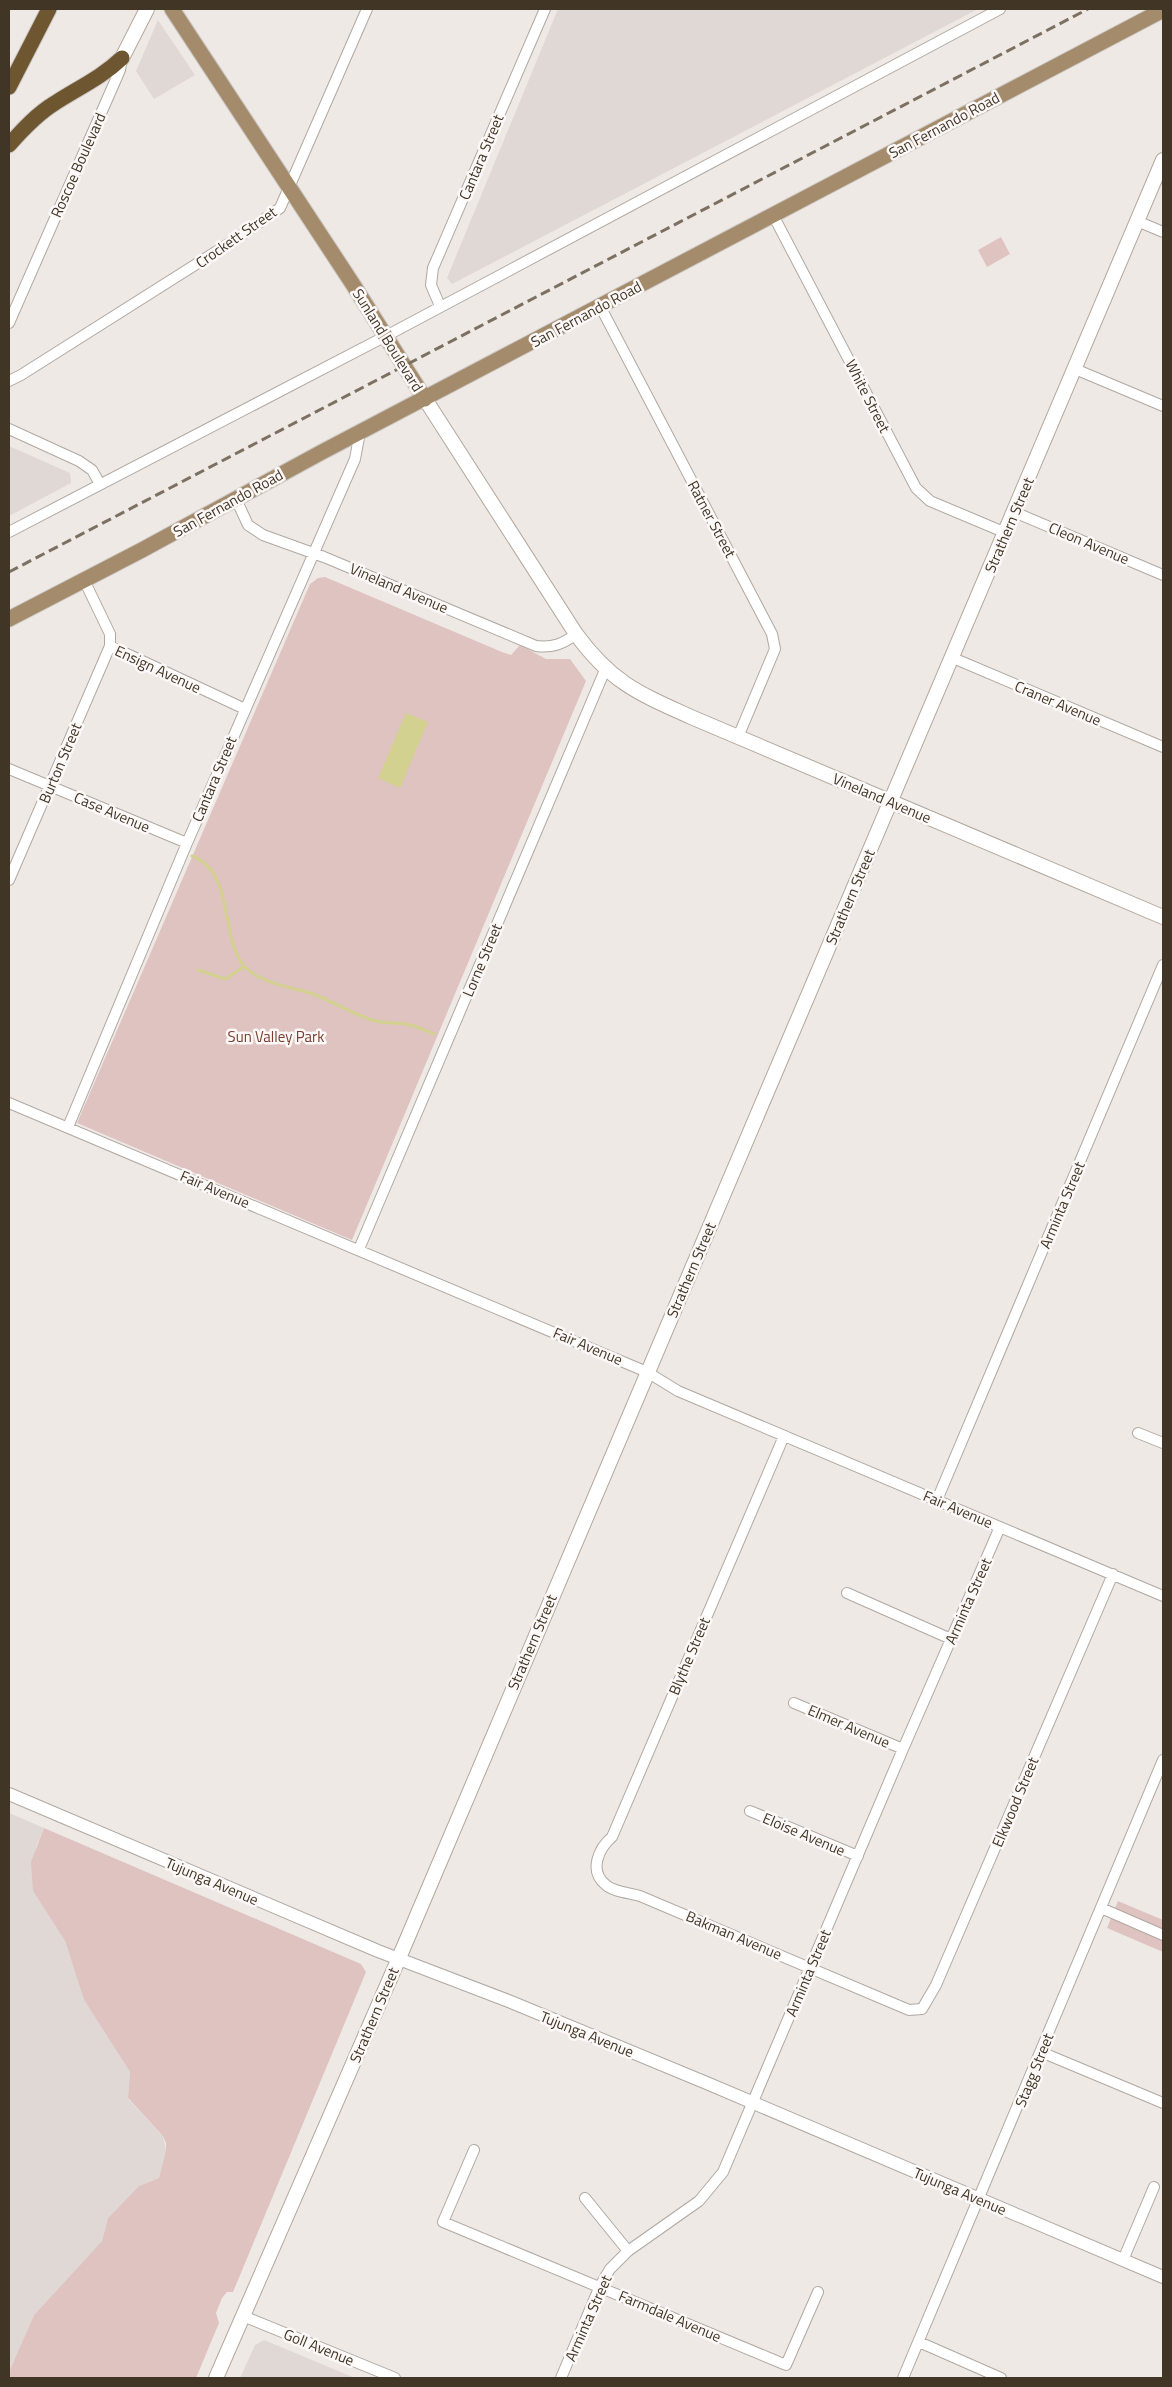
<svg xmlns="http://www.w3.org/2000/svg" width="1172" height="2387" font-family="'Titillium Web',sans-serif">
<rect width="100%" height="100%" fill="#efe9e6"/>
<!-- built -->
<path fill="#dfd8d4" d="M558 9H978L452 284 447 278Z
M158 20 195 75 154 99 136 71Z
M9 446 70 473 71 483 9 516Z
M9 1813 44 1828 36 1847 33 1891 65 1941 84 2000 130 2072 128 2099 163 2136 166 2150 159 2178 139 2186 108 2218 102 2241 34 2315 9 2372Z
M264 2340 355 2378H240L255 2345Z"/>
<!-- green -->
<path fill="#dfc3c0" d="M1001 237 1010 254 987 267 978 250Z
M325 577 502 652 511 655 520 645 546 659H570L586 681 352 1240 77 1123 310 584 318 578Z
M44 1828 361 1964 366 1972 233 2292H227L222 2298 216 2313 219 2323 196 2378H9V2372L34 2315 102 2241 108 2218 139 2186 159 2178 166 2150V2143L163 2136 128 2098 130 2072 84 2000 65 1941 33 1891 31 1862Z
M1118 1901 1163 1920V1952L1107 1928Z"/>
<!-- water -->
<path fill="#d3d18f" d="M406 713 428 722 400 788 378 778Z"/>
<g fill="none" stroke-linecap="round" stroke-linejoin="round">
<!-- stream -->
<path stroke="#d3d18f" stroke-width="3" d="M192 856C236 872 219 941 246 968 264 985 294 987 316 995 335 1003 353 1014 372 1020 383 1024 394 1022 406 1024 416 1026 425 1030 434 1034
M198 970 225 979 245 966"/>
<!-- minor casing -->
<g stroke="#b0a8a1" stroke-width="12">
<path id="minor" d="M773 215 916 488 930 501 1006 533
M1137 221 1163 232
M440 306 431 285 433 268 545 9
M600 306 772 634 775 649 738 737
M9 323 120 70 122 58
M1075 369 1163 406
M9 381 21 375 236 239 280 208 367 9
M9 429 79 461 92 470 100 484
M236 499 248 525 263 535 324 557 536 646C553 648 563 644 576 634
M1014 512 1163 575
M9 532 386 336 1000 9
M84 580 110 634V646L245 709
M953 658 1163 747
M9 769 187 843
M9 880 110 646
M9 1103 647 1372 678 1391 1163 1596
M68 1127 187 843 355 459 360 432
M359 1249 605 670
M1138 1433 1163 1443
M784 1436 612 1837C599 1848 588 1871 606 1885 614 1892 630 1893 640 1896L909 2010 922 2009 936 1985 1113 1574
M937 1500 1163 965
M847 1593 951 1639
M794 1703 903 1749
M750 1811 858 1856
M1101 1908 1163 1935
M1041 2052 1163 2103
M474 2150 443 2222 786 2365 818 2292
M585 2198 628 2251
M1123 2260 1154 2187
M243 2316 395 2378
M919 2342 1001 2378
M561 2378 600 2286 610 2269 628 2251 699 2201 723 2172 903 1749 1000 1527
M903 2378 1163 1760"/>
</g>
<!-- tertiary casing -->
<g stroke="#b0a8a1" stroke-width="14">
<path id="tertiary" d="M9 1794 378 1951 511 2002 709 2084 1163 2277"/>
</g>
<!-- secondary casing -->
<g stroke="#b2a79b" stroke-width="16">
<path id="secondary" d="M122 58 147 9
M425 399 576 634C612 683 638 693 691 717L1163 917
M216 2378 399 1958 1163 160"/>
</g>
<!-- primary casing -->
<g stroke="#cac6c2" stroke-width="17">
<path id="primary" d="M172 9 354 286 425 399
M9 619 142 550 322 452 1163 10"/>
</g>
<!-- motorway casing -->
<g stroke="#cac6c2" stroke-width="17">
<path id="motorway" d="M9 87 49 9
M9 145C23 129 37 114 55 103 78 88 101 78 122 58"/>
</g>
<!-- minor -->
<use href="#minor" stroke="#fff" stroke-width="10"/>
<!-- tertiary -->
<use href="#tertiary" stroke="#fff" stroke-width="12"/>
<!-- secondary -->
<use href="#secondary" stroke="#fff" stroke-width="14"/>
<!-- primary -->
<use href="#primary" stroke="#a48b6b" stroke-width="15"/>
<!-- motorway -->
<use href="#motorway" stroke="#6e5630" stroke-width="15"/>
<!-- rail -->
<path stroke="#7c7060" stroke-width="3" stroke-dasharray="10 5" stroke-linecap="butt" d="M9 572 1088 9"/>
</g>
<g text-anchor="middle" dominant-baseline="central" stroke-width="5" stroke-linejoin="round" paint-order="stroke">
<!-- street labels -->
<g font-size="15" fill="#413525" stroke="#fbf8f7">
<text transform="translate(944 125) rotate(-28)">San Fernando Road</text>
<text transform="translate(481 157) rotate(-67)">Cantara Street</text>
<text transform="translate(78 165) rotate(-66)">Roscoe Boulevard</text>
<text transform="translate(236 237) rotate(-35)">Crockett Street</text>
<text transform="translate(586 314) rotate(-28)">San Fernando Road</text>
<text transform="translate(388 340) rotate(58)">Sunland Boulevard</text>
<text transform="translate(868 396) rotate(63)">White Street</text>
<text transform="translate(228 503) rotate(-29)">San Fernando Road</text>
<text transform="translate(712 519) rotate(62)">Ratner Street</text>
<text transform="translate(1009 525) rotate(-67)">Strathern Street</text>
<text transform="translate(1089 543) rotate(23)">Cleon Avenue</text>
<text transform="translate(399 588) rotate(23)">Vineland Avenue</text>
<text transform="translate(158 669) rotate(25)">Ensign Avenue</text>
<text transform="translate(1058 703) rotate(23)">Craner Avenue</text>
<text transform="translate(60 763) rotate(-67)">Burton Street</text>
<text transform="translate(214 779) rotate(-67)">Cantara Street</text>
<text transform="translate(882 798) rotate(23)">Vineland Avenue</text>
<text transform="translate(112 812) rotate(23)">Case Avenue</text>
<text transform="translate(850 897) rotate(-67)">Strathern Street</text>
<text transform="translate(482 960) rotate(-67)">Lorne Street</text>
<text transform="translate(215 1189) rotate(23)">Fair Avenue</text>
<text transform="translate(1062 1205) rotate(-67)">Arminta Street</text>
<text transform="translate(691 1270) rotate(-67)">Strathern Street</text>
<text transform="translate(588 1346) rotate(23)">Fair Avenue</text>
<text transform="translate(958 1509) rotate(23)">Fair Avenue</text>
<text transform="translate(968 1601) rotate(-66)">Arminta Street</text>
<text transform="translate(532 1642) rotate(-67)">Strathern Street</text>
<text transform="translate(689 1656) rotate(-67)">Blythe Street</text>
<text transform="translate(849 1726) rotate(23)">Elmer Avenue</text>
<text transform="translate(1015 1802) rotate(-67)">Elkwood Street</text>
<text transform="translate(804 1834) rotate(23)">Eloise Avenue</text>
<text transform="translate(212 1881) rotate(23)">Tujunga Avenue</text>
<text transform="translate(734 1935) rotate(23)">Bakman Avenue</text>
<text transform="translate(808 1973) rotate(-67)">Arminta Street</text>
<text transform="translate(374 2015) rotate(-67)">Strathern Street</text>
<text transform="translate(587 2034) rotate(22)">Tujunga Avenue</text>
<text transform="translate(1034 2070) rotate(-68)">Stagg Street</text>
<text transform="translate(960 2191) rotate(23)">Tujunga Avenue</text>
<text transform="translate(670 2316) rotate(23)">Farmdale Avenue</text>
<text transform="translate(588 2318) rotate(-66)">Arminta Street</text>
<text transform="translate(319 2347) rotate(22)">Goll Avenue</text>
</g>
<!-- park labels -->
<g font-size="15" fill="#783e2f" stroke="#fbf8f7">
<text x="276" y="1036">Sun Valley Park</text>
</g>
</g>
<!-- border -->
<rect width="1172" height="2387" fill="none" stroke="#413525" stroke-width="20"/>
</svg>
